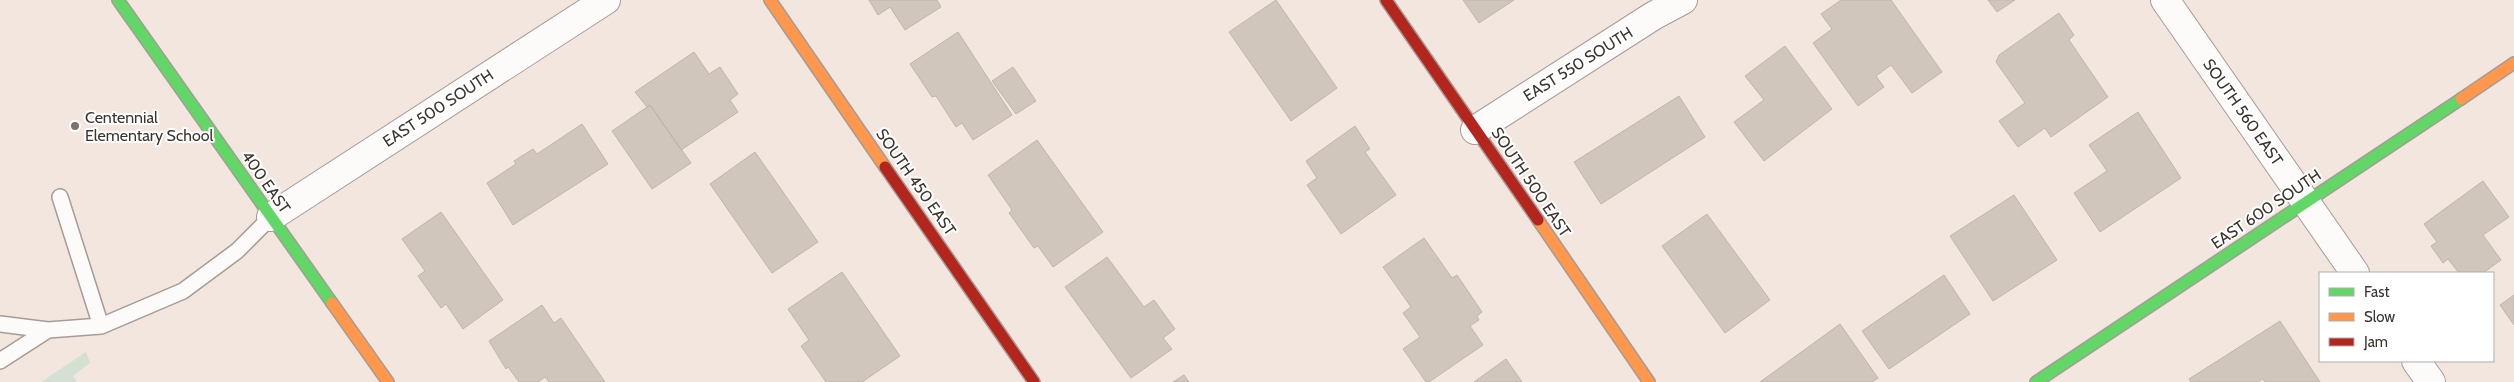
<svg xmlns="http://www.w3.org/2000/svg" width="2514" height="382" font-family="Cabin,sans-serif">
<rect width="100%" height="100%" fill="#f2e6df"/>
<!-- green -->
<path fill="#d4e0d2" d="M86 352 90 363 73 376 77 382H41Z"/>
<!-- building -->
<path fill="#d1c6bb" stroke="#bdb6af" d="M869 0H937L941 7 905 30 890 7 878 15Z
M1276 0 1337 88 1291 121 1229 32Z
M1463 0H1514L1479 23Z
M1841 0H1891L1942 72 1912 93 1891 65 1876 76 1884 87 1858 106 1813 43 1832 29 1821 14Z
M1988 0H2015L1997 12Z
M2059 13 2074 35 2069 40 2108 97 2051 137 2045 128 2018 147 1999 121 2025 103 1996 62 1999 55Z
M958 32 1012 115 973 140 962 123 956 127 936 96 932 97 910 64Z
M1785 46 1832 109 1764 161 1734 122 1764 100 1745 76Z
M694 52 709 74 720 67 738 94 730 100 738 112 681 150 650 105 647 107 635 92Z
M1013 67 1036 101 1016 114 992 81Z
M1679 96 1705 137 1601 204 1574 162Z
M650 105 691 163 652 189 612 131Z
M2138 112 2181 178 2100 232 2074 193 2107 171 2089 145Z
M582 124 608 164 513 225 487 183 516 164 514 161 533 149 537 154Z
M1355 126 1370 149 1365 152 1396 195 1341 234 1307 185 1317 178 1306 161Z
M1037 140 1103 232 1053 267 1038 246 1034 248 1009 213 1012 210 988 175Z
M755 152 818 242 772 273 710 184Z
M2483 181 2509 217 2483 235 2501 260 2483 273H2459L2448 259 2443 263 2431 246 2437 242 2424 224Z
M2014 195 2057 260 1993 301 1950 236Z
M441 212 503 300 463 329 446 304 441 308 418 276 425 271 402 239Z
M1707 214 1770 300 1725 333 1662 246Z
M1424 238 1452 278 1457 275 1482 312 1477 316 1479 320 1470 326 1483 345 1429 382H1426L1403 349 1420 337 1403 313 1411 307 1383 267Z
M1107 257 1144 307 1154 300 1175 329 1163 338 1172 349 1131 378 1065 287Z
M842 272 900 356 862 382H826L801 346 809 340 788 309Z
M1944 275 1970 314 1889 369 1862 331Z
M2514 295V325L2500 305Z
M542 305 554 323 561 318 605 382H549L545 377 538 382H519L508 367 506 369 489 341Z
M2280 321 2320 382H2265L2263 379 2258 382H2191L2189 379Z
M1840 324 1878 378 1872 382H1760Z
M1506 359 1522 382H1474Z
M1184 375 1189 382H1173Z"/>
<g fill="none" stroke-linecap="round" stroke-linejoin="round">
<!-- lane casing -->
<g stroke="#a59c97" stroke-width="18">
<path id="lane" d="M60 197 101 326
M0 324 48 330
M0 361 48 330 101 326 183 291 237 251 271 217"/>
</g>
<!-- street casing -->
<g stroke="#a59c97" stroke-width="30">
<path id="street" d="M2165 0 2355 273
M1475 130 1653 16 1683 0
M271 217 606 0
M2416 361 2431 382"/>
</g>
<!-- fast casing -->
<g stroke="#a59c97" stroke-width="14">
<path id="fast" d="M118 0 332 303
M2036 382 2461 99"/>
</g>
<!-- slow casing -->
<g stroke="#a59c97" stroke-width="14">
<path id="slow" d="M770 0 885 167
M2461 99 2514 63
M1538 220 1649 382
M332 303 388 382"/>
</g>
<!-- jam casing -->
<g stroke="#a59c97" stroke-width="14">
<path id="jam" d="M1386 0 1538 220
M885 167 1034 382"/>
</g>
<!-- lane -->
<use href="#lane" stroke="#fdfbfa" stroke-width="15"/>
<!-- street -->
<use href="#street" stroke="#fdfbfa" stroke-width="28"/>
<!-- fast -->
<use href="#fast" stroke="#63d668" stroke-width="11"/>
<!-- slow -->
<use href="#slow" stroke="#ff974d" stroke-width="11"/>
<!-- jam -->
<use href="#jam" stroke="#b3261e" stroke-width="11"/>
</g>
<!-- markers -->
<circle fill="#7b726b" stroke="#fff" stroke-width="2" cx="75" cy="126" r="5"/>
<g text-anchor="middle" dominant-baseline="central" stroke-width="4" stroke-linejoin="round" paint-order="stroke">
<!-- street labels -->
<g font-size="16" fill="#3b332d" stroke="#fff">
<text transform="translate(1578 64) rotate(-32)">EAST 550 SOUTH</text>
<text transform="translate(438 108) rotate(-33)">EAST 500 SOUTH</text>
<text transform="translate(2243 112) rotate(55)">SOUTH 560 EAST</text>
<text transform="translate(266 182) rotate(55)">400 EAST</text>
<text transform="translate(916 182) rotate(55)">SOUTH 450 EAST</text>
<text transform="translate(1531 182) rotate(56)">SOUTH 500 EAST</text>
<text transform="translate(2266 209) rotate(-34)">EAST 600 SOUTH</text>
</g>
<!-- poi labels -->
<g font-size="16" fill="#3b332d" stroke="#fff" text-anchor="start">
<text x="85" y="117">Centennial<tspan x="85" dy="18">Elementary School</tspan></text>
</g>
</g>
<!-- legend -->
<rect x="2319" y="272" width="175" height="90" fill="#ffffff" stroke="#b1adab"/>
<rect x="2329" y="288" width="25" height="8" fill="#63d668" stroke="#b1adab"/>
<text x="2364" y="297" font-size="15" fill="#3b332d">Fast</text>
<rect x="2329" y="313" width="25" height="8" fill="#ff974d" stroke="#b1adab"/>
<text x="2364" y="322" font-size="15" fill="#3b332d">Slow</text>
<rect x="2329" y="338" width="25" height="8" fill="#b3261e" stroke="#b1adab"/>
<text x="2364" y="347" font-size="15" fill="#3b332d">Jam</text>
</svg>
